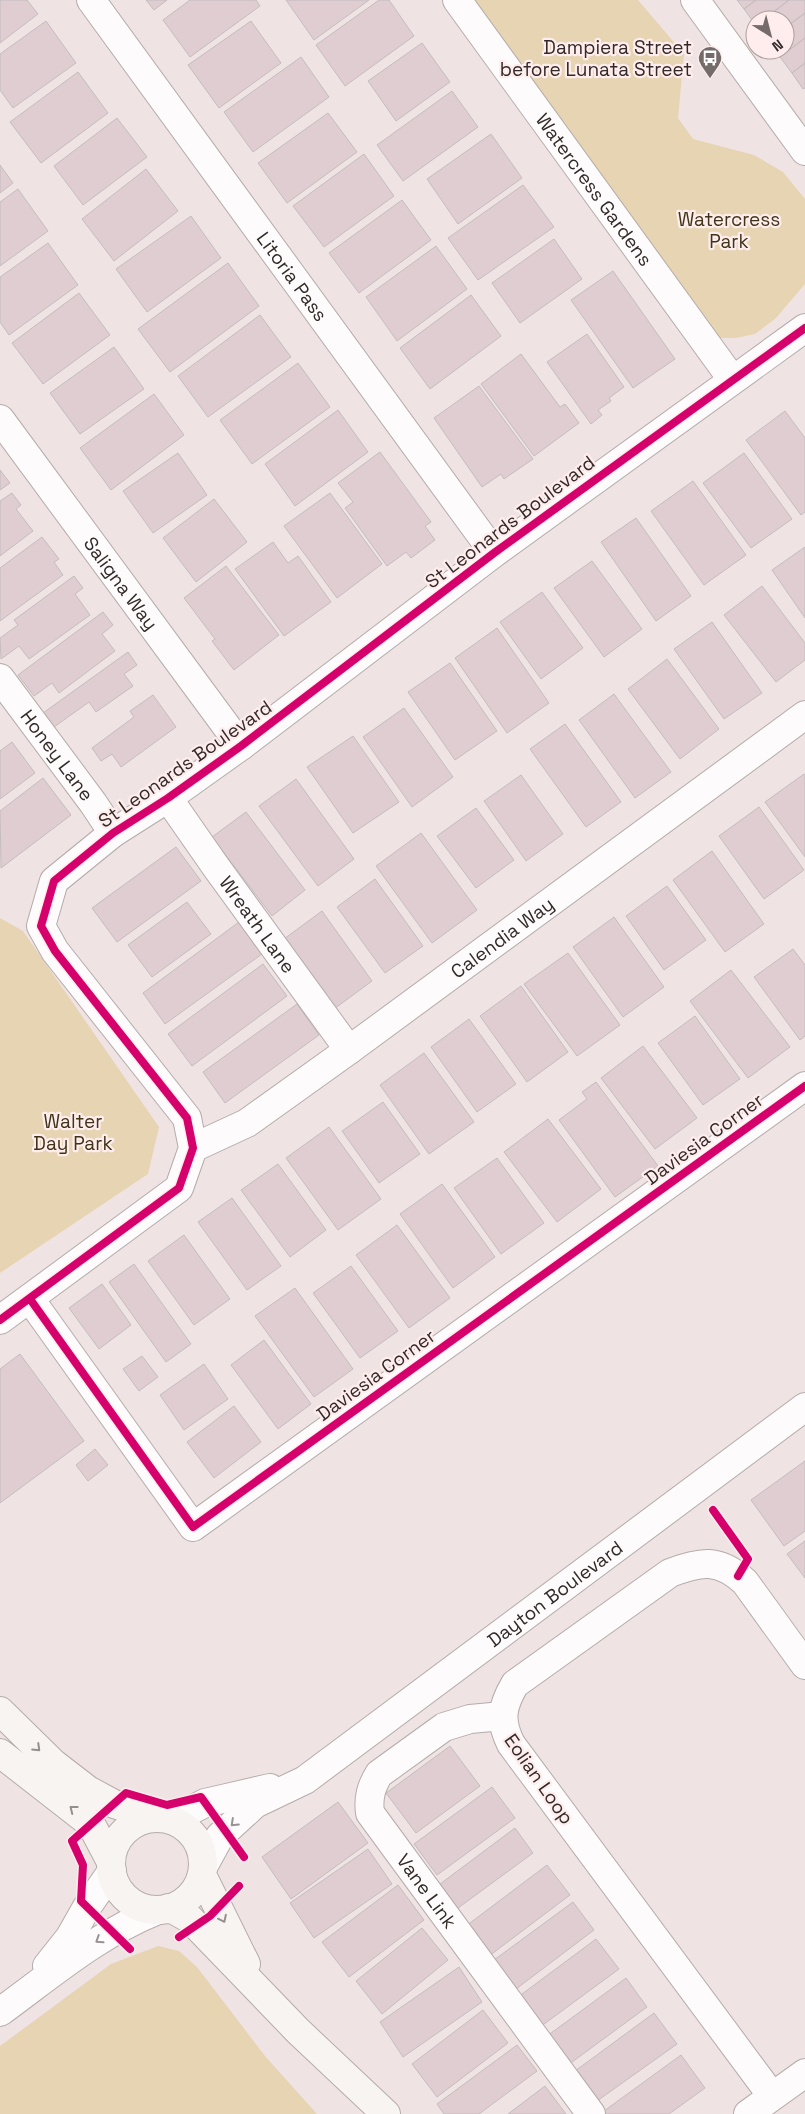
<svg xmlns="http://www.w3.org/2000/svg" width="805" height="2114" font-family="'Space Grotesk',sans-serif">
<rect width="100%" height="100%" fill="#efe4e3"/>
<!-- green -->
<path fill="#e6d4b3" d="M465 0H638L684 54 678 118 693 139 754 155 783 172 805 199V284L776 318 755 334 736 338H713Z
M0 918 23 931 159 1127 148 1174 0 1273Z
M158 1946 179 1951 197 1967 265 2056 317 2114H0V2046L111 1964Z"/>
<!-- building -->
<path fill="#dfcdd2" stroke="#c4bcbd" d="M0 0H27L38 14 0 43Z
M146 0H167L154 10Z
M190 0H256L260 6 190 57 163 20Z
M286 0H369L314 40Z
M379 0H389L414 36 345 86 316 45Z
M737 0H756L744 9Z
M756 0H789L763 20H755V24L744 9Z
M789 0H805V13L785 28V20H763Z
M805 13V38L780 57 774 50H785V28Z
M46 21 76 63 13 108 0 90V54Z
M251 21 281 63 219 108 188 65Z
M805 38V63L792 73 780 57Z
M422 43 450 82 396 121 368 81Z
M301 57 329 97 253 152 224 112Z
M805 63V88L803 89 792 73Z
M78 72 108 113 41 163 10 122Z
M452 91 478 127 403 181 377 145Z
M328 113 357 152 287 203 258 163Z
M117 118 147 157 83 205 54 166Z
M491 134 522 178 458 224 427 179Z
M364 154 394 196 324 247 293 206Z
M0 165 13 183 0 193Z
M146 169 178 211 114 261 82 219Z
M523 185 554 227 478 280 448 238Z
M18 189 48 231 0 266V202Z
M402 200 431 240 359 293 329 253Z
M191 216 221 258 147 312 116 269Z
M554 239 582 279 520 323 492 283Z
M48 243 78 285 9 335 0 322V277Z
M436 246 467 289 397 341 366 297Z
M228 263 259 306 170 372 138 329Z
M613 271 675 359 633 388 571 300Z
M79 293 110 335 43 384 12 343Z
M471 295 501 336 430 389 400 348Z
M260 315 291 357 208 417 178 376Z
M587 334 624 387 609 398 611 401 598 410 602 415 591 424 547 362Z
M114 347 144 389 80 434 50 393Z
M521 354 560 407 565 404 579 423 534 456 481 384Z
M298 363 330 407 252 464 220 420Z
M479 386 533 459 504 479 501 474 482 487 434 418Z
M154 394 184 435 111 490 80 448Z
M338 410 368 452 295 506 265 464Z
M785 411 805 438V512L801 515 746 440Z
M380 452 431 522 425 526 435 540 411 558 406 552 387 566 345 508 353 502 338 483Z
M178 453 207 495 153 533 123 491Z
M744 453 792 519 751 548 703 483Z
M0 470 10 483 0 490Z
M693 481 746 555 704 585 651 511Z
M12 493 21 505 16 509 33 531 0 556V501Z
M330 493 382 564 337 598 284 526Z
M214 499 247 542 196 582 163 538Z
M636 518 691 596 656 621 601 542Z
M42 537 59 559 54 562 63 575 0 621V568Z
M273 542 288 563 298 556 331 602 284 636 235 569Z
M805 547V618L772 570Z
M592 561 642 629 604 657 554 588Z
M226 566 279 635 234 670 212 641 215 639 184 598Z
M74 576 83 588 75 594 90 615 29 659 19 646 1 659 0 638 18 625 14 620Z
M762 586 805 643V660L776 682 724 615Z
M542 592 583 648 541 679 500 622Z
M103 612 113 625 102 634 115 651 59 693 52 683 34 696 18 675Z
M712 622 762 693 724 719 674 649Z
M497 628 549 703 507 733 455 658Z
M128 652 137 665 124 674 133 686 96 712 89 702 54 727 43 713Z
M667 659 719 729 680 759 628 689Z
M450 663 497 731 455 760 408 692Z
M614 694 671 772 635 798 579 720Z
M153 695 176 727 121 767 112 754 101 761 92 748 134 717 130 711Z
M404 708 453 777 412 807 363 737Z
M565 724 621 802 586 827 530 749Z
M353 736 399 802 353 833 307 767Z
M12 742 35 773 0 799V751Z
M804 774 805 775V857L765 802Z
M521 775 563 834 526 861 484 801Z
M43 778 71 815 1 868 0 811Z
M296 779 354 859 318 886 259 806Z
M759 807 804 870 764 899 719 836Z
M476 808 514 860 476 888 437 836Z
M246 812 305 890 272 916 212 837Z
M421 833 477 910 432 943 376 866Z
M176 847 201 881 117 942 92 908Z
M712 851 764 924 725 952 673 880Z
M375 879 423 946 385 973 337 907Z
M667 886 706 940 664 970 626 916Z
M187 902 211 934 152 977 128 945Z
M322 911 372 981 334 1009 284 939Z
M614 917 664 987 623 1017 573 947Z
M239 922 262 954 165 1024 143 993Z
M793 949 805 965V1036L800 1040 754 977Z
M568 953 620 1025 577 1056 524 984Z
M263 964 287 996 192 1066 168 1034Z
M731 970 790 1047 748 1078 690 1001Z
M521 986 568 1052 527 1082 480 1016Z
M297 1004 319 1035 225 1103 203 1072Z
M695 1016 740 1079 703 1105 658 1043Z
M469 1019 516 1084 477 1112 431 1047Z
M643 1046 697 1118 655 1149 601 1078Z
M424 1053 474 1122 429 1154 380 1085Z
M596 1082 658 1166 615 1197 559 1120 587 1099 582 1092Z
M383 1102 420 1154 379 1183 342 1131Z
M548 1119 601 1189 557 1222 504 1152Z
M329 1127 381 1199 338 1230 286 1158Z
M497 1158 544 1223 501 1254 454 1188Z
M278 1164 326 1230 290 1257 241 1190Z
M442 1184 495 1257 453 1288 400 1214Z
M232 1198 281 1266 247 1290 198 1222Z
M397 1225 450 1298 409 1328 356 1255Z
M184 1235 230 1299 194 1325 148 1261Z
M134 1264 191 1344 166 1362 109 1282Z
M351 1266 398 1331 360 1358 313 1293Z
M102 1284 131 1325 99 1349 69 1308Z
M295 1288 353 1369 314 1397 255 1316Z
M264 1340 311 1404 278 1429 231 1365Z
M20 1354 84 1441 0 1503V1369Z
M142 1356 158 1377 139 1391 123 1369Z
M204 1364 228 1399 184 1430 160 1395Z
M234 1406 261 1442 214 1478 187 1442Z
M95 1449 108 1465 88 1481 76 1465Z
M805 1461V1531L784 1546 751 1500Z
M805 1541V1578L787 1554Z
M450 1746 480 1786 416 1833 386 1793Z
M492 1787 515 1818 437 1875 414 1844Z
M338 1802 368 1843 291 1899 262 1857Z
M515 1828 533 1853 454 1911 436 1887Z
M368 1849 392 1884 314 1938 290 1903Z
M547 1865 570 1895 489 1956 466 1926Z
M398 1885 424 1920 349 1977 322 1942Z
M573 1902 594 1930 516 1989 494 1960Z
M422 1928 448 1960 382 2014 356 1981Z
M596 1939 619 1969 540 2027 518 1997Z
M459 1967 482 2002 403 2057 380 2022Z
M626 1978 647 2007 568 2065 547 2036Z
M483 2010 508 2043 437 2097 412 2064Z
M654 2013 677 2044 597 2101 575 2071Z
M517 2045 537 2071 479 2114H444L437 2104Z
M681 2055 705 2088 669 2114H606L604 2111Z
M545 2086 566 2114H508Z"/>
<g fill="none" stroke-linecap="round" stroke-linejoin="round">
<!-- street casing -->
<g stroke="#b4acab" stroke-width="30">
<g id="street">
<path id="s1" d="M91 0 494 553"/>
<path id="s2" d="M457 0 732 379"/>
<path d="M695 0 805 151"/>
<path id="s3" d="M0 419 241 746"/>
<path id="s4" d="M0 678 93 803 113 833"/>
<path id="s5" d="M168 798 216 867 349 1050"/>
<path id="s6" d="M193 1148 247 1123 349 1050 805 715"/>
<path d="M30 1299 193 1527 805 1086"/>
<path d="M0 1320 179 1188 193 1148 187 1118 55 951 41 926 54 881 113 833 168 798 241 746 494 553 805 328"/>
<path id="s7" d="M503 1716 470 1719 444 1727 379 1774C371 1787 368 1798 370 1813L591 2114"/>
<path d="M172 1820 205 1803 270 1788"/>
<path id="s8" d="M203 1867 220 1836 255 1804 305 1780 805 1407"/>
<path d="M47 1966 70 1937 87 1907 112 1871"/>
<path d="M0 2012C52 1974 98 1934 158 1910"/>
<path d="M772 2096 511 1744C499 1720 502 1706 515 1684L670 1573C701 1561 719 1558 745 1582L805 1665"/>
<path d="M748 2114 805 2073"/>
</g>
</g>
<!-- secondary casing -->
<g stroke="#b4acab" stroke-width="30">
<path id="secondary" d="M0 1711 53 1763 88 1790 114 1804 157 1818
M0 1753 91 1824 111 1862
M111 1864a46 46 0 1 1 92 0a46 46 0 1 1-92 0Z
M202 1875 246 1964
M168 1908 174 1910 190 1919 298 2031 386 2114"/>
</g>
<!-- street -->
<use href="#street" stroke="#fdfbfb" stroke-width="28"/>
<!-- secondary -->
<use href="#secondary" stroke="#f8f4f2" stroke-width="28"/>
<!-- cycleway casing -->
<g stroke="#feedec" stroke-width="11">
<path id="cycleway" d="M30 1299 193 1527 805 1086
M0 1320 179 1188 193 1148 187 1118 55 951 41 926 54 881 113 833 168 798 241 746 494 553 805 328
M713 1510 748 1559 738 1576
M179 1937 210 1916 239 1886
M130 1949 81 1901 83 1865 72 1841 126 1793 167 1805 201 1797 244 1857"/>
</g>
<!-- cycleway -->
<use href="#cycleway" stroke="#d6006c" stroke-width="8"/>
</g>
<!-- one-way arrows -->
<defs><path id="oneway-chevron" d="M-2-3.5L2.5 0L-2 3.5" fill="none" stroke-width="1.6" stroke-linecap="round" stroke-linejoin="round" transform="scale(1.25)"/></defs>
<g stroke="#958f8e">
<use href="#oneway-chevron" transform="translate(37 1748) rotate(44)"/>
<use href="#oneway-chevron" transform="translate(73 1809) rotate(-142)"/>
<use href="#oneway-chevron" transform="translate(223 1919) rotate(64)"/>
</g>
<g stroke="#989292">
<use href="#oneway-chevron" transform="translate(234 1823) rotate(137)"/>
<use href="#oneway-chevron" transform="translate(99 1940) rotate(147)"/>
</g>
<!-- icons -->
<defs>
<g id="bus-pin" transform="scale(1.25)"><path d="M0 17L-7.5 6A9.5 9.5 0 1 1 7.5 6Z" fill="#746b6a" stroke="#feedec"/><path d="M-5-6H5V4H4V6H2V4H-2V6H-4V4H-5ZM-3.5-4V0h7V-4ZM-3.5 1.2v1.5H-2V1.2ZM2 1.2v1.5H3.5V1.2Z" fill="#fff"/></g>
</defs>
<g fill-rule="evenodd">
<use href="#bus-pin" x="710" y="58"/>
</g>
<g text-anchor="middle" dominant-baseline="central" stroke-width="4.5" stroke-linejoin="round" paint-order="stroke">
<!-- poi labels -->
<g font-size="19" fill="#322a29" stroke="#feedec" text-anchor="end">
<text x="692" y="47">Dampiera Street<tspan x="692" dy="22">before Lunata Street</tspan></text>
</g>
<!-- street labels -->
<g font-size="19" fill="#322a29" stroke="#feedec">
<text stroke="none"><textPath href="#s2" startOffset="234">Watercress Gardens</textPath></text>
<text stroke="none"><textPath href="#s1" startOffset="342">Litoria Pass</textPath></text>
<text transform="translate(510 522) rotate(-37)">St Leonards Boulevard</text>
<text stroke="none"><textPath href="#s3" startOffset="204">Saligna Way</textPath></text>
<text stroke="none"><textPath href="#s4" startOffset="96">Honey Lane</textPath></text>
<text transform="translate(185 764) rotate(-35)">St Leonards Boulevard</text>
<text stroke="none"><textPath href="#s5" startOffset="155">Wreath Lane</textPath></text>
<text stroke="none"><textPath href="#s6" startOffset="375">Calendia Way</textPath></text>
<text transform="translate(704 1139) rotate(-36)">Daviesia Corner</text>
<text transform="translate(376 1375) rotate(-36)">Daviesia Corner</text>
<text stroke="none"><textPath href="#s8" startOffset="450">Dayton Boulevard</textPath></text>
<text transform="translate(539 1779) rotate(55)">Eolian Loop</text>
<text stroke="none"><textPath href="#s7" startOffset="278">Vane Link</textPath></text>
</g>
<!-- park labels -->
<g font-size="19" fill="#3f3417" stroke="#feedec">
<text x="729" y="219">Watercress<tspan x="729" dy="22">Park</tspan></text>
<text x="73" y="1121">Walter<tspan x="73" dy="22">Day Park</tspan></text>
</g>
</g>
<!-- north arrow -->
<g transform="translate(770 35) rotate(144)"><circle r="24" fill="#feedec" stroke="#ac9f9e"/>
<path d="M0-4L9 19L0 12L-9 19Z" fill="#746b6a"/>
<text y="-8" font-size="14" font-weight="bold" text-anchor="middle" fill="#322a29">N</text>
</g>
</svg>
